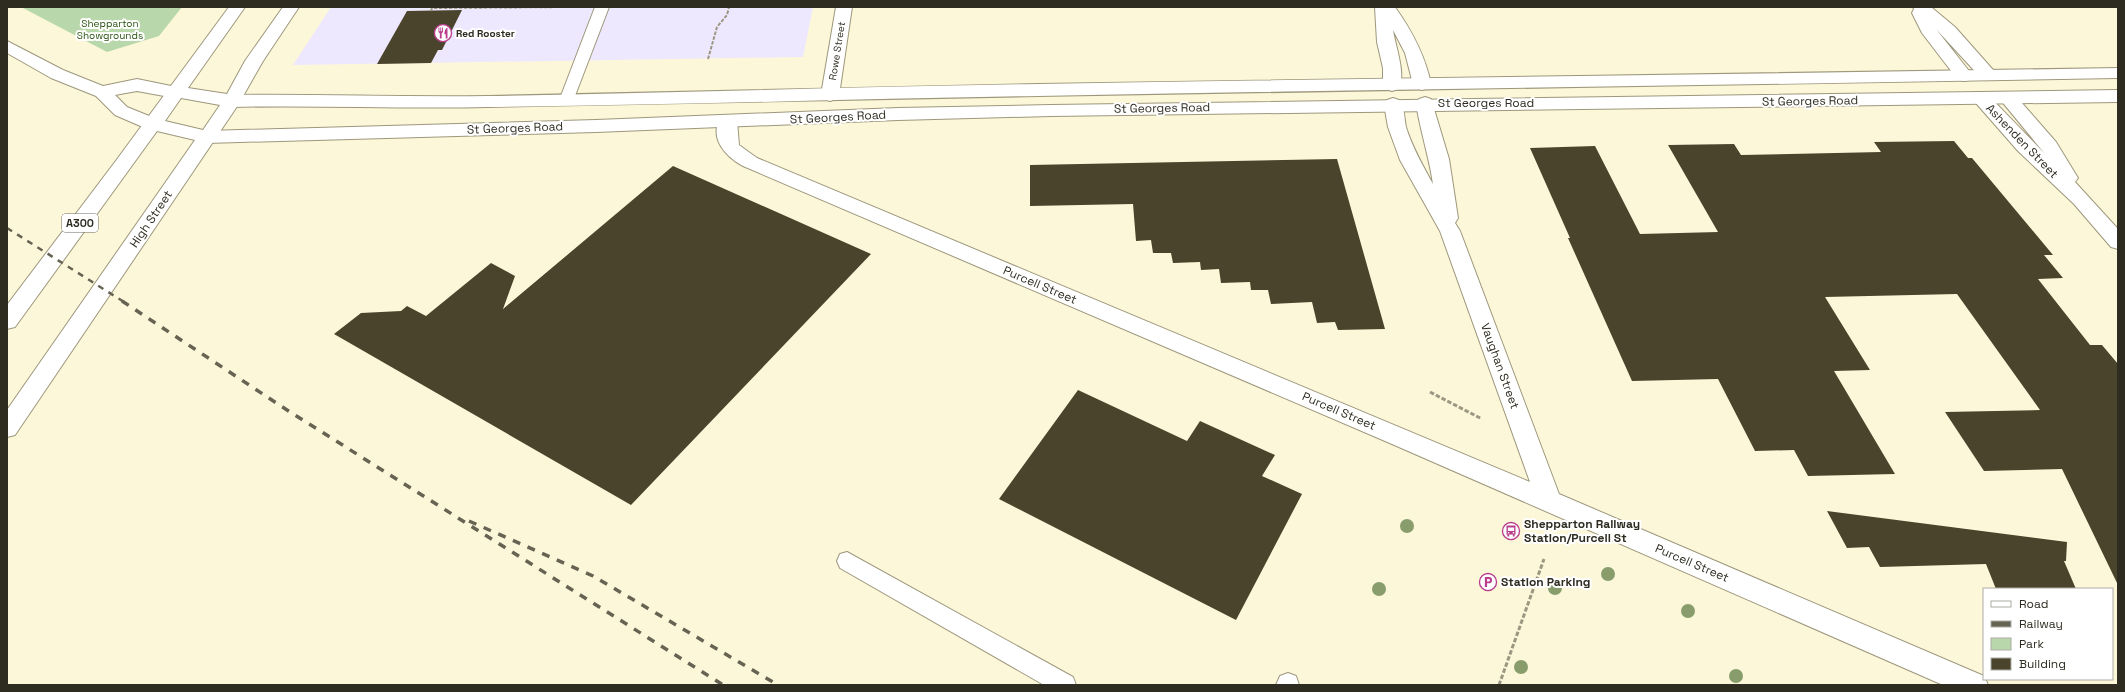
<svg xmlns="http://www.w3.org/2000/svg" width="2125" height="692" font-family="'Space Grotesk',sans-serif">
<rect width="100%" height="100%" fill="#fdf7da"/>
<!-- commercial -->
<path fill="#eee8fe" d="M331 7H813L803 57 293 65Z"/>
<!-- green -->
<path fill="#b8d7aa" d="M21 7H182L159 36 107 52Z"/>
<!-- building -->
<path fill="#4a442c" d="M462 10 442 50H438L431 63 377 64 407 11Z
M1954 141 1968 158H1972L2053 255H2044L2063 278 2038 279 2090 345H2102L2118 364V585L2062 469 1984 471 1945 412 2040 410 1957 294 1825 297 1870 370 1834 371 1895 474 1808 476 1794 450 1755 451 1718 379 1632 381 1568 238H1570L1530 148 1595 146 1640 234 1718 232 1668 145 1734 144 1741 155 1881 152 1874 142Z
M1337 159 1385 329 1338 330 1335 322 1317 323 1312 302 1271 304 1268 290H1251L1250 282 1221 283 1219 269 1201 270 1200 262 1173 263 1171 253H1153L1151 240 1136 241 1133 204 1030 206V165Z
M673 166 871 254 631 505 334 334 361 313 401 311 407 306 426 316 491 263 515 276 503 309Z
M1078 390 1187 441 1200 421 1275 455 1262 476 1302 494 1236 620 999 499Z
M1827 511 2067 542 2066 561H2064L2076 589H1996L1986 564 1880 567 1869 547 1847 548Z"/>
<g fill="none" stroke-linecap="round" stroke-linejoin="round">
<!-- lane casing -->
<g stroke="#9d977c" stroke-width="2">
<path id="lane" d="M595 7H609L573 101 571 104H561L559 101Z
M847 552 1073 677 1076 685H1044L840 568 837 561 840 554Z
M1288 673 1296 676 1299 685H1276L1280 676Z"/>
</g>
<!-- street casing -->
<g stroke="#9d977c" stroke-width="2">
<path id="street" d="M836 7H852L839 95 836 99 830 101 824 99 821 95Z
M1375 7H1395C1412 31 1425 55 1431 84L1428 88 1422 90 1416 88 1413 84 1405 53 1393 30C1395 45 1407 76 1398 89L1392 91 1386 89 1383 85V68L1377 42Z
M1913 7H1931L1955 27 1994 71 1997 75 1994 79 1988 80 1982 79 1936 29 1973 76 1970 80 1964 81 1958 80 1922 33 1912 13 1914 9Z
M7 41 63 70 103 86 137 79 181 88 184 92 181 96 175 98 137 91 115 95 127 107 159 120 161 124 159 128 152 130 145 128 115 115 96 96 51 78 7 53Z
M1981 92 1987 94 2045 154 1999 98 2002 94 2008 92 2014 94 2056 142 2078 178 2075 182 2118 229V249L2111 247 2074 204 2018 151 1975 102 1972 98 1975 94Z
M1425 97 1431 99 1449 159 1458 218 1455 223 1460 231 1559 494 1984 676 1988 685H1943L1392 444 743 166C726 157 708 138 721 117L728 115 735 117 737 121 739 145 757 158 1530 482 1440 231 1400 160 1388 127 1384 104 1387 100 1393 98 1399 100C1405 108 1404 118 1406 127 1412 147 1423 166 1433 184 1429 156 1420 130 1416 103L1419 99Z"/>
</g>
<!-- secondary casing -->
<g stroke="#9d977c" stroke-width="2">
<path id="secondary" d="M2118 68V78C1758 85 1398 89 1038 96 854 99 671 105 488 107 403 109 317 105 232 107L226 105 223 101 226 97 232 95C317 94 403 97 488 96 671 93 854 87 1038 84 1398 78 1758 74 2118 68Z
M2118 90V102L1051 116 898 120 596 132 207 143 200 141 198 137 200 133 207 131 596 120 898 108 1051 105Z"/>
</g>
<!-- highway casing -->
<g stroke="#9d977c" stroke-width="2">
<path id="highway" d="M229 7H245L188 88 227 94 245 61 283 7H299L263 61 238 105 15 435 7 437V410L195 140 157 131 15 327 7 329V305L115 162ZM181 98 220 105 203 130 165 121Z"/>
</g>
<!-- path-far1 -->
<path stroke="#9b9782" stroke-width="2" stroke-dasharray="3.5 1.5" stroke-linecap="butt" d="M431 11 432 8 571 7
M708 59 717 27 727 15 729 7"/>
<!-- path -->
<path stroke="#9b9782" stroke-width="3" stroke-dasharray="4.5 2" stroke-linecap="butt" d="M1430 392 1482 419
M1499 685 1544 559"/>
<!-- lane -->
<use href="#lane" fill="#fff" fill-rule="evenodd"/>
<!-- street -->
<use href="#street" fill="#fff" fill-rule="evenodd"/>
<!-- secondary -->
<use href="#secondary" fill="#fff" fill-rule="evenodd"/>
<!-- highway -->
<use href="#highway" fill="#fff" fill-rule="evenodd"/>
<!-- rail-far1 -->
<path stroke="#666353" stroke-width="2.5" stroke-dasharray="6 6" stroke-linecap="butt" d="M7 228 124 302"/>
<!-- rail -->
<path stroke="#666353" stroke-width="3.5" stroke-dasharray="8 8" stroke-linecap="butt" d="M122 301 287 410 723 685
M469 521 593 576 778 685"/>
</g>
<!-- trees -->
<g fill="#889d6b">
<circle cx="1407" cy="526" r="7"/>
<circle cx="1608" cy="574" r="7"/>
<circle cx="1555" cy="588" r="7"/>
<circle cx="1379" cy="589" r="7"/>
<circle cx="1688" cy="611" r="7"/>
<circle cx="1521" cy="667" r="7"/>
<circle cx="1736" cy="676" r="7"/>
</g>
<!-- icons -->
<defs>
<g id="restaurant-ring" transform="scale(0.9)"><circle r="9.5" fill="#fff" stroke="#ba3e8d" stroke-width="1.5"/><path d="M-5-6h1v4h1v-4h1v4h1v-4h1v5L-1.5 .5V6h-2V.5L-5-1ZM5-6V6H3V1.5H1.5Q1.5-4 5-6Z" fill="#ba3e8d"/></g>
<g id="bus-ring" transform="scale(0.9)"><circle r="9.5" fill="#fff" stroke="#ba3e8d" stroke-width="1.5"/><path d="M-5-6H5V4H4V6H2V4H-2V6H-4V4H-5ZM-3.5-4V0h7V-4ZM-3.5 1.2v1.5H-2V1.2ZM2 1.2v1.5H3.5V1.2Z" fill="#ba3e8d"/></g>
<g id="parking-ring" transform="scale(0.9)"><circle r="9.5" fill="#fff" stroke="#ba3e8d" stroke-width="1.5"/><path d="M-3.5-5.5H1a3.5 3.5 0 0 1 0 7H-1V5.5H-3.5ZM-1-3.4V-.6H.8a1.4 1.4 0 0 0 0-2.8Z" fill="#ba3e8d"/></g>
</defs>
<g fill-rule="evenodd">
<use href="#restaurant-ring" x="443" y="33"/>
<use href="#bus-ring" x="1511" y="531"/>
<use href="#parking-ring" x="1488" y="582"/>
</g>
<g text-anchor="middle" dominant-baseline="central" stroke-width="4" stroke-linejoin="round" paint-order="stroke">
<!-- far-park labels -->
<g font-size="10" fill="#295310" stroke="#fff">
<text x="110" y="23">Shepparton<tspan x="110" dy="12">Showgrounds</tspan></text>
</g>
<!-- far-poi labels -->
<g font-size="10" font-weight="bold" fill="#2e2c21" stroke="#fff" text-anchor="start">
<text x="456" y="33">Red Rooster</text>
</g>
<!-- far-street labels -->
<g font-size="10" fill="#2e2c21" stroke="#fff">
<text transform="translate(837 51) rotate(-81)">Rowe Street</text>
</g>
<!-- shield labels -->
<rect fill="#fff" stroke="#6d6b64" stroke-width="1" x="62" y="214" width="36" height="18" rx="3"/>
<g font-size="11" font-weight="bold" fill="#2e2c21">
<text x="80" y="223">A300</text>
</g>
<!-- street labels -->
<g font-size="12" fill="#2e2c21" stroke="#fff">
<text transform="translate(1810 101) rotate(-1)">St Georges Road</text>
<text x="1486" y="103">St Georges Road</text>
<text transform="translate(1162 108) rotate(-1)">St Georges Road</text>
<text transform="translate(838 117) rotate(-3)">St Georges Road</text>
<text transform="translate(515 128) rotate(-2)">St Georges Road</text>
<text transform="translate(2022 141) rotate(46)">Ashenden Street</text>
<text transform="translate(151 219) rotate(-56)">High Street</text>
<text transform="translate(1040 285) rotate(23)">Purcell Street</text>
<text transform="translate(1500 366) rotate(70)">Vaughan Street</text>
<text transform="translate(1339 411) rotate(23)">Purcell Street</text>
<text transform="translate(1692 563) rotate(23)">Purcell Street</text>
</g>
<!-- poi labels -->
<g font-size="12" font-weight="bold" fill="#2e2c21" stroke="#fff" text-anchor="start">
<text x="1524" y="524">Shepparton Railway<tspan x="1524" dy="14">Station/Purcell St</tspan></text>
<text x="1501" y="582">Station Parking</text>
</g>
</g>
<!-- border -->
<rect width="2125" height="692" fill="none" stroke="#2e2c21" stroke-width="16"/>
<!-- legend -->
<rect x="1983" y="588" width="130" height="92" fill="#ffffff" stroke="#ababa6"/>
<rect x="1991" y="601" width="20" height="6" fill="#ffffff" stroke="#ababa6"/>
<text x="2019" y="608" font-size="12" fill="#2e2c21">Road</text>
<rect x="1991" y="621" width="20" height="6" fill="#666353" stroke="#ababa6"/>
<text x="2019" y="628" font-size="12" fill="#2e2c21">Railway</text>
<rect x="1991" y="638" width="20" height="12" fill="#b8d7aa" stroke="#ababa6"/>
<text x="2019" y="648" font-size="12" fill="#2e2c21">Park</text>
<rect x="1991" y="658" width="20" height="12" fill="#4a442c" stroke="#ababa6"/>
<text x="2019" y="668" font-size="12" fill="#2e2c21">Building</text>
</svg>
